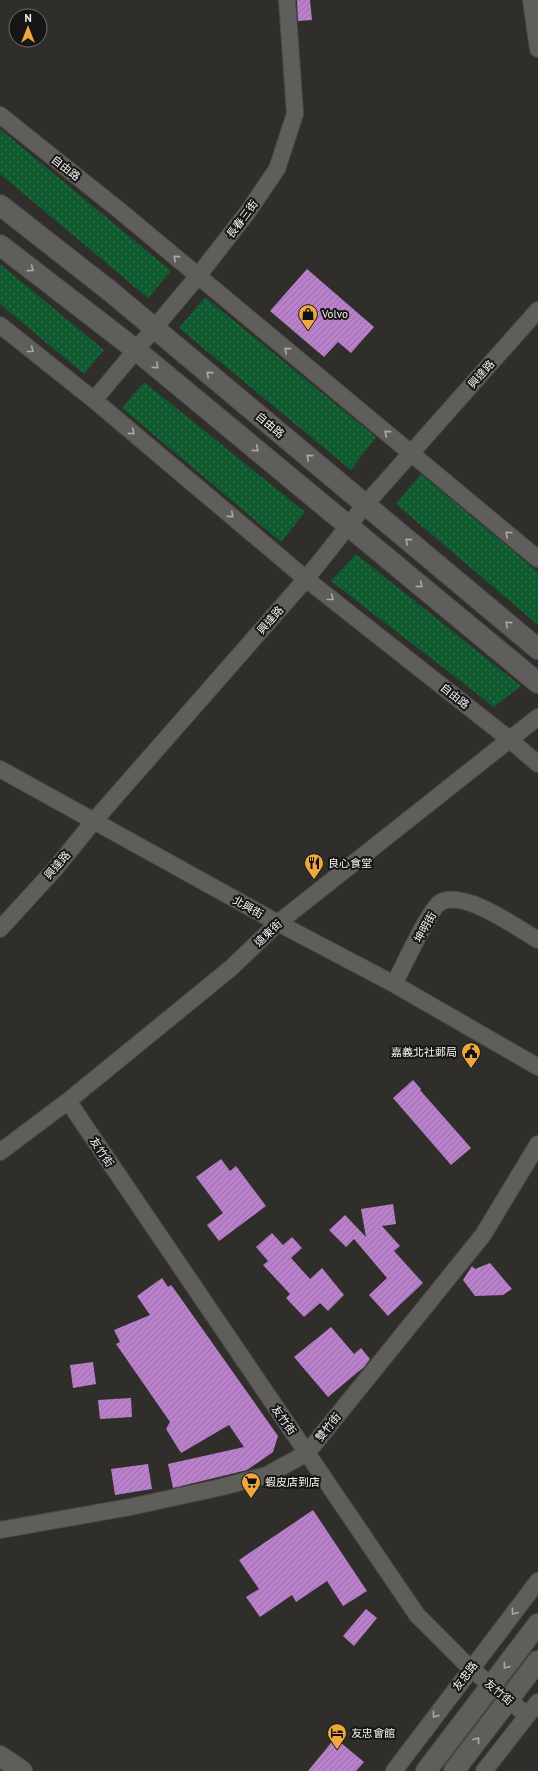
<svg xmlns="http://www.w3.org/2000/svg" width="538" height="1771" font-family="'PT Sans','Noto Sans TC',sans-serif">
<defs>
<pattern id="grass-dots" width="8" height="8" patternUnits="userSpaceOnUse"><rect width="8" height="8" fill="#105a2f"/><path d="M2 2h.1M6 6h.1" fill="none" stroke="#33724e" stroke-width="1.8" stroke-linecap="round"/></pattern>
<pattern id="building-hatch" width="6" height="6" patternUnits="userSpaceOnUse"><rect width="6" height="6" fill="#bb80cb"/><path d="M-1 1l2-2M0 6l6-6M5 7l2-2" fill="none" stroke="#9970a4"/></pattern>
</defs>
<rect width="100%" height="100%" fill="#2f2e2b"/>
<!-- grass -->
<path fill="url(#grass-dots)" d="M0 129 171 271 148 298 0 174Z
M0 264 104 350 84 374 0 304Z
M205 297 376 437 351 470 179 328Z
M144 382 305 512 281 542 122 408Z
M421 474 538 572V625L396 504Z
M356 554 521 686 494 707 331 581Z"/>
<!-- building -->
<path fill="url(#building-hatch)" d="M297 0H310L312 20 298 21Z
M307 269 374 327 351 353 338 342 324 357 270 311Z
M413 1080 421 1089 420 1090 471 1148 451 1165 393 1098Z
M221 1159 230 1171 236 1166 266 1206 219 1241 207 1225 223 1213 196 1177Z
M393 1204 396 1224 382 1226 400 1246 394 1251 423 1283 388 1316 369 1295 387 1278 354 1239 346 1247 329 1230 345 1215 366 1237 361 1209Z
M272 1233 283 1245 292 1237 302 1248 291 1258 310 1279 322 1268 344 1295 328 1311 320 1303 304 1317 286 1298 290 1294 263 1265 268 1261 256 1247Z
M490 1263 512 1289 503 1295 475 1296 463 1280 472 1266 475 1269Z
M162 1278 168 1287 171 1285 177 1293 278 1436 273 1452 247 1470 173 1488 168 1464 244 1447 229 1425 181 1453 166 1429 170 1422 116 1344 120 1342 114 1330 150 1315 137 1296Z
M331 1327 354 1354 361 1348 370 1359 364 1367 328 1397 294 1357Z
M93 1362 96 1384 73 1388 70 1365Z
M131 1398 132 1417 100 1419 98 1400Z
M148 1464 152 1489 115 1495 111 1469Z
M313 1510 367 1591 343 1606 327 1581 296 1602 292 1595 260 1617 246 1597 259 1589 239 1560Z
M366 1609 377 1618 354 1646 343 1636Z
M335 1738 364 1762 356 1771H308Z"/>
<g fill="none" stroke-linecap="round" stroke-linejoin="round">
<!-- minor casing -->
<g stroke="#4c4b49" stroke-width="18">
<path id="minor" d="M531 0 538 49
M0 115 119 210 538 559
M0 325 94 400 306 579 509 739 538 764
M94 400 198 276 247 213 277 169 295 114 287 0
M0 769 278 923 394 984 538 1067
M0 929 55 869 93 822 306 579 365 505 538 310
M394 984C402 970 430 907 441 902 465 890 516 927 538 940
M68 1101 417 1615 470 1668 527 1715
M0 1152 68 1101 231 968 278 923 538 717
M0 1530 130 1507 222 1487 267 1475 307 1453 483 1235 538 1144
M394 1771 538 1581
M484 1771 538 1702"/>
</g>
<!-- tertiary casing -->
<g stroke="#4c4b49" stroke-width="22">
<path id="tertiary" d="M0 205 110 291 538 649
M0 245 136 350 538 683
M0 1756 22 1771
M426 1771 538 1624
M454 1771 538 1661"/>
</g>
<!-- minor -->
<use href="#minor" stroke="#605e5b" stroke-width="16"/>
<!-- tertiary -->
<use href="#tertiary" stroke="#605e5b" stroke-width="20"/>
</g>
<!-- one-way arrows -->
<defs><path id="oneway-chevron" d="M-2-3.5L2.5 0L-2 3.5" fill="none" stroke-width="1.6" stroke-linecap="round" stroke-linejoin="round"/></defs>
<g stroke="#aaa9a6">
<use href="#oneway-chevron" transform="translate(176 258) rotate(-140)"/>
<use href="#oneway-chevron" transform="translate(31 269) rotate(37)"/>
<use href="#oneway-chevron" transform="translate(31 350) rotate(38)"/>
<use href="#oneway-chevron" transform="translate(287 350) rotate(-140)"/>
<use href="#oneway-chevron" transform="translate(156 366) rotate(40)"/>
<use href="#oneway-chevron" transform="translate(209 374) rotate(-140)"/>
<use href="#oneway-chevron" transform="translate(132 432) rotate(40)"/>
<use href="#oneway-chevron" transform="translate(387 433) rotate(-140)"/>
<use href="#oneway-chevron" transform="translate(256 449) rotate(40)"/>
<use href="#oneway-chevron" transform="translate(309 457) rotate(-140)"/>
<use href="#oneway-chevron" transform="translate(231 515) rotate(40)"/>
<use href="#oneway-chevron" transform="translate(508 534) rotate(-140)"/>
<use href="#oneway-chevron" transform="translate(408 541) rotate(-140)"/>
<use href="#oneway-chevron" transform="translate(420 585) rotate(40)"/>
<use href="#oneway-chevron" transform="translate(331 598) rotate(38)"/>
<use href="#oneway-chevron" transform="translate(508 624) rotate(-140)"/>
<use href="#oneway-chevron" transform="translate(514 1612) rotate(128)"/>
<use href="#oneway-chevron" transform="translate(506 1666) rotate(127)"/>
<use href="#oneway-chevron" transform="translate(435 1715) rotate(127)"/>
<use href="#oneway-chevron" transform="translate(477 1740) rotate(-53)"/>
</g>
<!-- icons -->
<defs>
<g id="shop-pin" transform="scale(1)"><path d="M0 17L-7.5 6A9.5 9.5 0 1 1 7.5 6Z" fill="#efa73e" stroke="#171615"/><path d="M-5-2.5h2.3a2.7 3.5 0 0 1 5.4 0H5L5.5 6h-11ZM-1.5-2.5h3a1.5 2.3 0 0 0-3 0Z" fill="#111"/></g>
<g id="restaurant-pin" transform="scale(1)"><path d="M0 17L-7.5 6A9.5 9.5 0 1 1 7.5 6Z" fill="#efa73e" stroke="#171615"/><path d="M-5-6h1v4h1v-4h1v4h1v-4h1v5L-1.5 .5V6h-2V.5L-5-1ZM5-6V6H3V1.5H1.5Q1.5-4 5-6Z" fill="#111"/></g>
<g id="civic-pin" transform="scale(1)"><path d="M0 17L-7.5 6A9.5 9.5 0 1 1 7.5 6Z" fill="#efa73e" stroke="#171615"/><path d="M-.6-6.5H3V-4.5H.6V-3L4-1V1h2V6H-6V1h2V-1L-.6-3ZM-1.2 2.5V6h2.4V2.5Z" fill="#111"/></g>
<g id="supermarket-pin" transform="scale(1)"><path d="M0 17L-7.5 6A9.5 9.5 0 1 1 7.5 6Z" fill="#efa73e" stroke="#171615"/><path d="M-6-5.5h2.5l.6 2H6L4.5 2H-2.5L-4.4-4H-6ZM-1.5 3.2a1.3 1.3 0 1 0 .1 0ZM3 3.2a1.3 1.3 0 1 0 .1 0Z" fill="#111"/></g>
<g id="hotel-pin" transform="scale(1)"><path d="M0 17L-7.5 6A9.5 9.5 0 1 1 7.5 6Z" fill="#efa73e" stroke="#171615"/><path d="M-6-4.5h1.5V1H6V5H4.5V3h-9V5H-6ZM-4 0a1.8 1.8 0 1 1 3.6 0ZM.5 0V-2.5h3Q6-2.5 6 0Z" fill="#111"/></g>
</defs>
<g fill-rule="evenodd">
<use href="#shop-pin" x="308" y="314"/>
<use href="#restaurant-pin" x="314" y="863"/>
<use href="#civic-pin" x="471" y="1052"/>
<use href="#supermarket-pin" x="251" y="1482"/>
<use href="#hotel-pin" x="337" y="1733"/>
</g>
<g text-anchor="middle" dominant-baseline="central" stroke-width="4" stroke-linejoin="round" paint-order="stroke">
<!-- street labels -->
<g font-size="11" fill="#f5f4f2" stroke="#171615">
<text transform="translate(66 168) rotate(38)">自由路</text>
<text transform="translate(242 219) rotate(-53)">長春三街</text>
<text transform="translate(481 374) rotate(-48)">興達路</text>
<text transform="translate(270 425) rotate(40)">自由路</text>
<text transform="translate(270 620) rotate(-49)">興達路</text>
<text transform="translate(455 696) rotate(38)">自由路</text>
<text transform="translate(57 865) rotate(-49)">興達路</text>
<text transform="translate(248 907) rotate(29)">北興街</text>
<text transform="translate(425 927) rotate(-61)">坤明街</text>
<text transform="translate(268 933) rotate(-43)">遠東街</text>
<text transform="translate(102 1152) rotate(56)">友竹街</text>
<text transform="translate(284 1420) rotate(55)">友竹街</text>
<text transform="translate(328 1427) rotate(-51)">雙竹街</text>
<text transform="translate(465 1676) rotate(-53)">友忠路</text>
<text transform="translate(499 1692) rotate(40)">友竹街</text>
</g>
<!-- poi labels -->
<g font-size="11" fill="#f5f4f2" stroke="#171615" text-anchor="start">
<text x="322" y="314">Volvo</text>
<text x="328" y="863">良心食堂</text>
<text x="457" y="1052" text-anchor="end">嘉義北社郵局</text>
<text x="265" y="1482">蝦皮店到店</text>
<text x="351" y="1733">友忠會館</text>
</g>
</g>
<!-- north arrow -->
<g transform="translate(28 28)"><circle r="19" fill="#171615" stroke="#706f6d"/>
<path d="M0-3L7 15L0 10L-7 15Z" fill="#efa73e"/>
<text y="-6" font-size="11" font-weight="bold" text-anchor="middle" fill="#f5f4f2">N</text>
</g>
</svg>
